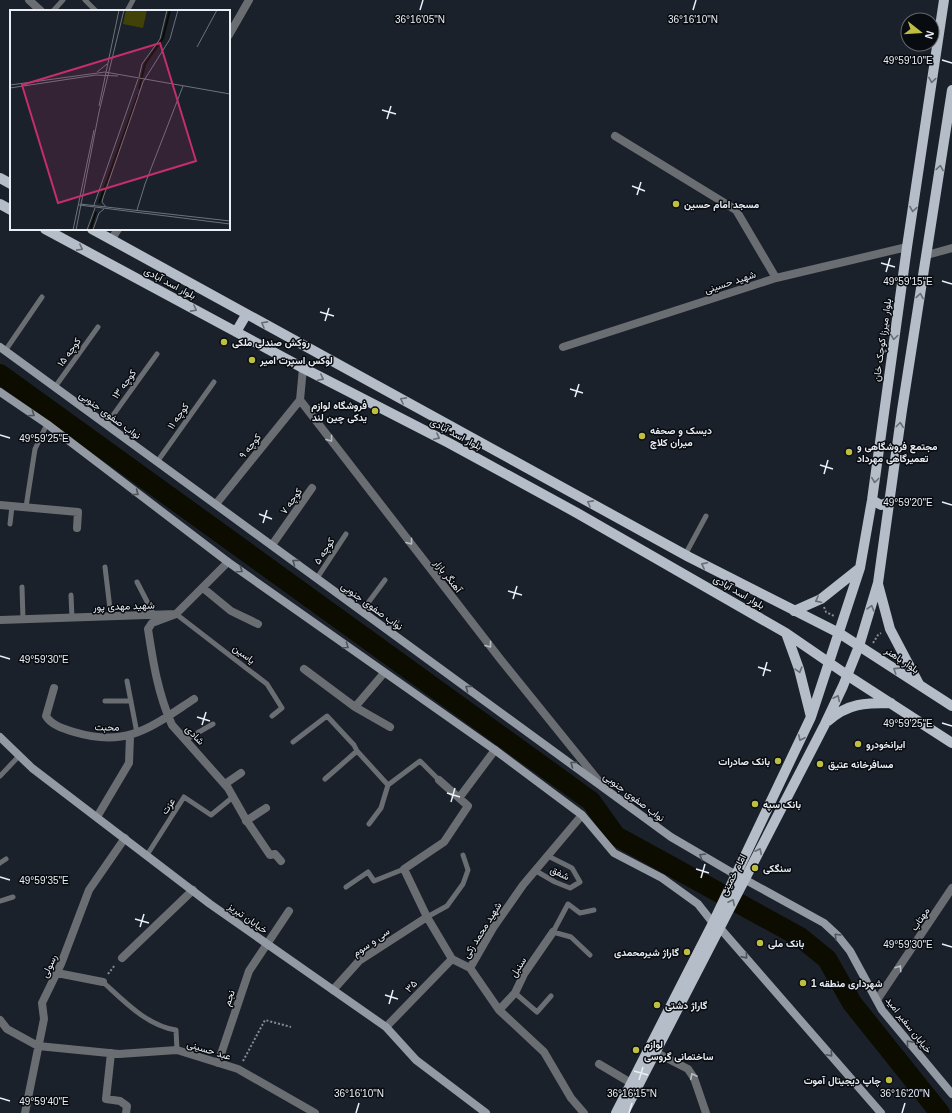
<svg xmlns="http://www.w3.org/2000/svg" width="952" height="1113" font-family="Arial,Vazirmatn,sans-serif">
<rect width="100%" height="100%" fill="#1a212b"/>
<g fill="none" stroke-linecap="round" stroke-linejoin="round">
<!-- river -->
<path stroke="#0d0c00" stroke-width="20" d="M0 374 591 801 616 836 800 937 827 959 852 1003 940 1113"/>
<!-- path -->
<path stroke="#868b94" stroke-width="2" stroke-dasharray="2 2" stroke-linecap="butt" d="M824 607 826 612 834 616
M873 643 878 635 881 633
M108 974 115 965
M243 1061 265 1020 291 1027"/>
<!-- lane -->
<path stroke="#6a6e73" stroke-width="5" d="M85 0 96 11
M53 11 63 0
M127 11 133 0
M5 351 42 297
M55 387 98 327
M106 425 157 354
M157 462 214 382
M26 507 35 449 47 424
M10 524 12 506
M685 555 706 516
M105 567 111 617
M317 578 346 534
M137 582 154 615
M22 587 23 619
M71 595 72 618
M362 611 385 580
M176 614 267 684 282 708 272 716
M389 630 397 621
M127 681 137 733
M105 701H131
M185 740 213 724
M293 742 327 716 354 745 357 751
M0 776 20 755
M325 779 357 751 388 785 420 761 439 780
M369 824 381 808 388 785
M147 855 184 797 211 815 233 797
M0 863 6 859
M536 871 555 882 570 888 580 882 572 868 548 856
M346 887 368 872 374 881 404 869
M0 901 13 897
M427 917 447 906 463 884 468 870 463 855
M590 955 571 937 553 932 568 904 580 913 594 910
M103 982C123 1000 147 1026 176 1030L177 1050
M515 993 537 1012 551 996"/>
<!-- street -->
<path stroke="#6a6e73" stroke-width="8" d="M29 0 41 11
M229 35 249 0
M615 136 736 210 776 278
M111 240 118 229
M927 255 952 248
M563 347 776 278 907 247
M303 368 300 400 501 660 602 785
M216 504 300 400
M0 505 78 512 77 528
M272 545 312 488
M203 588 231 611 258 624
M176 614 152 623 148 629C153 662 158 694 172 725L228 788 245 818 270 855 275 854 281 861
M0 620 176 614 228 562
M304 669 355 707 384 673
M54 688 46 716C51 725 64 729 74 732 128 748 151 727 194 699
M355 707 390 727
M439 780 468 806 444 842 404 869 427 917 452 959 470 968
M225 784 241 773
M459 798 495 750
M582 815 523 885 493 928 470 968 499 1010 544 1052 571 1098 584 1113
M97 817 129 763 130 736
M246 821 266 808
M122 958 193 890
M57 973 103 982
M333 990 359 961 427 917
M877 1000 952 888
M499 1010 515 993 524 974 553 932
M0 1020 7 1029 38 1046 119 1054 177 1050 238 1069 315 1113
M386 1027 452 959
M655 1052 688 1069 694 1078 706 1113
M111 1053 106 1099 120 1101 127 1106 126 1113
M218 1063 249 971 289 911
M599 1064 631 1083
M25 1113 44 1019 42 1003 61 964 89 890 125 838"/>
<!-- secondary -->
<path stroke="#949aa3" stroke-width="8" d="M0 347 671 837 736 875
M0 392 47 424 228 562 495 750 582 815 614 853 662 878 698 904 713 923
M0 737 32 768 210 904 386 1027 416 1060 486 1113
M744 879 824 923 838 936 850 951 882 1010 952 1094
M719 927 881 1113"/>
<!-- primary -->
<path stroke="#b4bdc8" stroke-width="10" d="M0 178 11 184
M0 204 11 210
M45 229 303 368 449 443 577 513 786 633 853 679 952 743
M92 229 689 557 839 633 952 706
M236 332 246 315
M872 500 881 505 887 503 890 500
M878 584 890 629 919 684
M794 611 821 599 860 568
M786 633 799 669 811 717
M828 721C848 703 865 703 891 703
M616 1113 713 923 811 717 860 568 872 500 907 247 944 0
M624 1113 825 724 843 686 859 646 878 583 902 410 952 90"/>
</g>
<!-- one-way arrows -->
<defs><path id="oneway-chevron" d="M-2-3.5L2.5 0L-2 3.5" fill="none" stroke-width="1.6" stroke-linecap="round" stroke-linejoin="round"/></defs>
<g stroke="#676d75">
<use href="#oneway-chevron" transform="translate(932 80) rotate(99)"/>
<use href="#oneway-chevron" transform="translate(940 168) rotate(-81)"/>
<use href="#oneway-chevron" transform="translate(913 209) rotate(99)"/>
<use href="#oneway-chevron" transform="translate(80 248) rotate(28)"/>
<use href="#oneway-chevron" transform="translate(920 296) rotate(-81)"/>
<use href="#oneway-chevron" transform="translate(194 309) rotate(28)"/>
<use href="#oneway-chevron" transform="translate(264 324) rotate(-151)"/>
<use href="#oneway-chevron" transform="translate(894 337) rotate(98)"/>
<use href="#oneway-chevron" transform="translate(321 378) rotate(27)"/>
<use href="#oneway-chevron" transform="translate(403 400) rotate(-152)"/>
<use href="#oneway-chevron" transform="translate(900 425) rotate(-83)"/>
<use href="#oneway-chevron" transform="translate(437 437) rotate(27)"/>
<use href="#oneway-chevron" transform="translate(875 480) rotate(97)"/>
<use href="#oneway-chevron" transform="translate(590 503) rotate(-151)"/>
<use href="#oneway-chevron" transform="translate(704 565) rotate(-153)"/>
<use href="#oneway-chevron" transform="translate(818 600) rotate(153)"/>
<use href="#oneway-chevron" transform="translate(871 608) rotate(-74)"/>
<use href="#oneway-chevron" transform="translate(799 670) rotate(74)"/>
<use href="#oneway-chevron" transform="translate(896 670) rotate(-147)"/>
<use href="#oneway-chevron" transform="translate(837 698) rotate(-64)"/>
<use href="#oneway-chevron" transform="translate(801 738) rotate(115)"/>
<use href="#oneway-chevron" transform="translate(759 851) rotate(-63)"/>
<use href="#oneway-chevron" transform="translate(732 902) rotate(-63)"/>
</g>
<g stroke="#4e5259">
<use href="#oneway-chevron" transform="translate(32 414) rotate(34)"/>
<use href="#oneway-chevron" transform="translate(136 493) rotate(38)"/>
<use href="#oneway-chevron" transform="translate(295 562) rotate(-144)"/>
<use href="#oneway-chevron" transform="translate(240 570) rotate(35)"/>
<use href="#oneway-chevron" transform="translate(346 646) rotate(35)"/>
<use href="#oneway-chevron" transform="translate(468 688) rotate(-144)"/>
<use href="#oneway-chevron" transform="translate(573 764) rotate(-144)"/>
<use href="#oneway-chevron" transform="translate(702 856) rotate(-149)"/>
<use href="#oneway-chevron" transform="translate(837 936) rotate(-134)"/>
<use href="#oneway-chevron" transform="translate(745 956) rotate(49)"/>
<use href="#oneway-chevron" transform="translate(909 1043) rotate(-130)"/>
<use href="#oneway-chevron" transform="translate(830 1054) rotate(49)"/>
</g>
<g stroke="#b7bbc2">
<use href="#oneway-chevron" transform="translate(330 439) rotate(52)"/>
<use href="#oneway-chevron" transform="translate(410 542) rotate(52)"/>
<use href="#oneway-chevron" transform="translate(489 645) rotate(52)"/>
<use href="#oneway-chevron" transform="translate(899 968) rotate(-56)"/>
<use href="#oneway-chevron" transform="translate(693 1076) rotate(-117)"/>
</g>
<!-- ticks -->
<path fill="none" stroke="#eaeff6" stroke-width="1.5" d="M420 10 423 0M693 10 696 0M942 60 952 63M382 110 396 114M387 119 391 106M632 186 645 191M637 195 641 182M881 263 895 267M886 272 890 258M942 281 952 284M320 312 334 316M325 321 329 308M570 389 583 393M575 397 579 384M0 435 10 438M820 465 833 469M824 474 828 460M942 502 952 505M259 514 272 519M263 523 267 510M508 591 522 595M513 599 517 586M0 656 10 659M758 667 771 671M763 676 767 662M197 717 210 721M942 723 952 726M202 725 206 712M447 793 460 797M451 802 455 788M696 869 709 873M0 877 10 880M701 878 705 864M135 919 149 923M140 927 144 914M942 944 952 947M385 995 398 999M389 1004 393 990M634 1071 648 1075M639 1080 643 1067M0 1098 10 1101M356 1113 359 1103M629 1113 632 1103M902 1113 905 1103"/>
<!-- markers -->
<g fill="#bebf42" stroke="#080b0f" stroke-width="1.5">
<circle cx="676" cy="204" r="4"/>
<circle cx="224" cy="342" r="4"/>
<circle cx="252" cy="360" r="4"/>
<circle cx="375" cy="411" r="4"/>
<circle cx="642" cy="436" r="4"/>
<circle cx="849" cy="452" r="4"/>
<circle cx="858" cy="744" r="4"/>
<circle cx="778" cy="761" r="4"/>
<circle cx="820" cy="764" r="4"/>
<circle cx="755" cy="804" r="4"/>
<circle cx="755" cy="868" r="4"/>
<circle cx="760" cy="943" r="4"/>
<circle cx="687" cy="952" r="4"/>
<circle cx="803" cy="983" r="4"/>
<circle cx="657" cy="1005" r="4"/>
<circle cx="636" cy="1050" r="4"/>
<circle cx="889" cy="1080" r="4"/>
</g>
<g text-anchor="middle" dominant-baseline="central" stroke-width="3" stroke-linejoin="round" paint-order="stroke">
<!-- poi labels -->
<g font-size="10" font-weight="bold" fill="#eaeff6" stroke="#080b0f" text-anchor="start">
<text x="684" y="204">مسجد امام حسین</text>
<text x="232" y="342">روکش صندلی ملکی</text>
<text x="260" y="360">لوکس اسپرت امیر</text>
<text x="367" y="405" text-anchor="end">فروشگاه لوازم<tspan x="367" dy="12">یدکی چین لند</tspan></text>
<text x="650" y="430">دیسک و صحفه<tspan x="650" dy="12">میران کلاچ</tspan></text>
<text x="857" y="446">مجتمع فروشگاهی و<tspan x="857" dy="12">تعمیرگاهی مهرداد</tspan></text>
<text x="866" y="744">ایرانخودرو</text>
<text x="770" y="761" text-anchor="end">بانک صادرات</text>
<text x="828" y="764">مسافرخانه عتیق</text>
<text x="763" y="804">بانک سپه</text>
<text x="763" y="868">سنگکی</text>
<text x="768" y="943">بانک ملی</text>
<text x="679" y="952" text-anchor="end">گاراژ شیرمحمدی</text>
<text x="811" y="983">شهرداری منطقه 1</text>
<text x="665" y="1005">گاراژ دشتی</text>
<text x="644" y="1044">لوازم<tspan x="644" dy="12">ساختمانی گروسی</tspan></text>
<text x="881" y="1080" text-anchor="end">چاپ دیجیتال آموت</text>
</g>
<!-- street labels -->
<g font-size="10" fill="#eaeff6" stroke="#080b0f">
<text transform="translate(730 282) rotate(-18)">شهید حسینی</text>
<text transform="translate(170 283) rotate(28)">بلوار اسد آبادی</text>
<text transform="translate(882 340) rotate(-82)">بلوار میرزا کوچک خان</text>
<text transform="translate(69 352) rotate(-54)">کوچه ۱۵</text>
<text transform="translate(124 384) rotate(-54)">کوچه ۱۳</text>
<text transform="translate(110 415) rotate(36)">نواب صفوی جنوبی</text>
<text transform="translate(178 416) rotate(-55)">کوچه ۱۱</text>
<text transform="translate(456 434) rotate(28)">بلوار اسد آبادی</text>
<text transform="translate(250 446) rotate(-51)">کوچه ۹</text>
<text transform="translate(291 501) rotate(-54)">کوچه ۷</text>
<text transform="translate(324 551) rotate(-57)">کوچه ۵</text>
<text transform="translate(448 576) rotate(52)">آهنگر بازار</text>
<text transform="translate(739 592) rotate(30)">بلوار اسد آبادی</text>
<text transform="translate(124 606) rotate(-2)">شهید مهدی پور</text>
<text transform="translate(372 606) rotate(36)">نواب صفوی جنوبی</text>
<text transform="translate(244 654) rotate(37)">یاسین</text>
<text transform="translate(902 660) rotate(34)">بلوار باهنر</text>
<text transform="translate(107 727) rotate(1)">محبت</text>
<text transform="translate(195 735) rotate(47)">شادی</text>
<text transform="translate(634 797) rotate(37)">نواب صفوی جنوبی</text>
<text transform="translate(168 806) rotate(-57)">عزت</text>
<text transform="translate(560 873) rotate(26)">شفق</text>
<text transform="translate(733 875) rotate(-63)">امام خمینی</text>
<text transform="translate(248 918) rotate(35)">خیابان تبریز</text>
<text transform="translate(920 919) rotate(-56)">مهتاب</text>
<text transform="translate(482 930) rotate(-58)">شهید محمد زکی</text>
<text transform="translate(371 942) rotate(-35)">سی و سوم</text>
<text transform="translate(49 966) rotate(-65)">رسولی</text>
<text transform="translate(518 967) rotate(-58)">سنبل</text>
<text transform="translate(411 986) rotate(-46)">۳۵</text>
<text transform="translate(229 998) rotate(-71)">نجم</text>
<text transform="translate(909 1025) rotate(52)">خیابان سفیر امید</text>
<text transform="translate(209 1050) rotate(17)">عبد حسینی</text>
</g>
</g>
<!-- overview -->
<g transform="translate(10 10)">
<rect width="220" height="220" fill="#1a212b"/>
<path d="M116 0H137L133 18 113 14Z" fill="#424208"/>
<path fill="none" stroke="#0d0c00" stroke-width="2" d="M129 79 135 54 153 28 160 0M89 193 128 85M80 220 86 202"/>
<path fill="none" stroke="#6d737c" stroke-width="1" d="M187 37 207 0M87 62 97 54M129 67 132 54 150 29 157 0M0 75 95 62 220 84M0 78 86 65 108 66M89 96 109 0M70 194 220 211M69 195 220 214M84 195 128 69M96 197 92 192 93 188 127 90 133 72 160 29 168 0M127 200 135 174 173 76M63 220 84 120M66 220 89 102 114 0M77 220 85 198M83 220 89 203 94 199"/>
<path fill="#c62e6a" fill-opacity="0.15" stroke="#c62e6a" stroke-width="2" d="M150 33 186 151 48 193 12 75Z"/>
<rect width="220" height="220" fill="none" stroke="#eaeff6" stroke-width="2"/>
</g>
<g font-size="10" text-anchor="middle" fill="#eaeff6" stroke="#080b0f" stroke-width="3" stroke-linejoin="round" paint-order="stroke">
<text x="420" y="23">36°16'05"N</text>
<text x="693" y="23">36°16'10"N</text>
<text x="908" y="64">49°59'10"E</text>
<text x="908" y="285">49°59'15"E</text>
<text x="44" y="442">49°59'25"E</text>
<text x="908" y="506">49°59'20"E</text>
<text x="44" y="663">49°59'30"E</text>
<text x="908" y="727">49°59'25"E</text>
<text x="44" y="884">49°59'35"E</text>
<text x="908" y="948">49°59'30"E</text>
<text x="359" y="1097">36°16'10"N</text>
<text x="632" y="1097">36°16'15"N</text>
<text x="905" y="1097">36°16'20"N</text>
<text x="44" y="1105">49°59'40"E</text>
</g>
<!-- north arrow -->
<g transform="translate(920 32) rotate(107)"><circle r="19" fill="#080b0f" stroke="#62666b"/>
<path d="M0-3L7 15L0 10L-7 15Z" fill="#bebf42"/>
<text y="-6" font-size="11" font-weight="bold" text-anchor="middle" fill="#eaeff6">N</text>
</g>
</svg>
